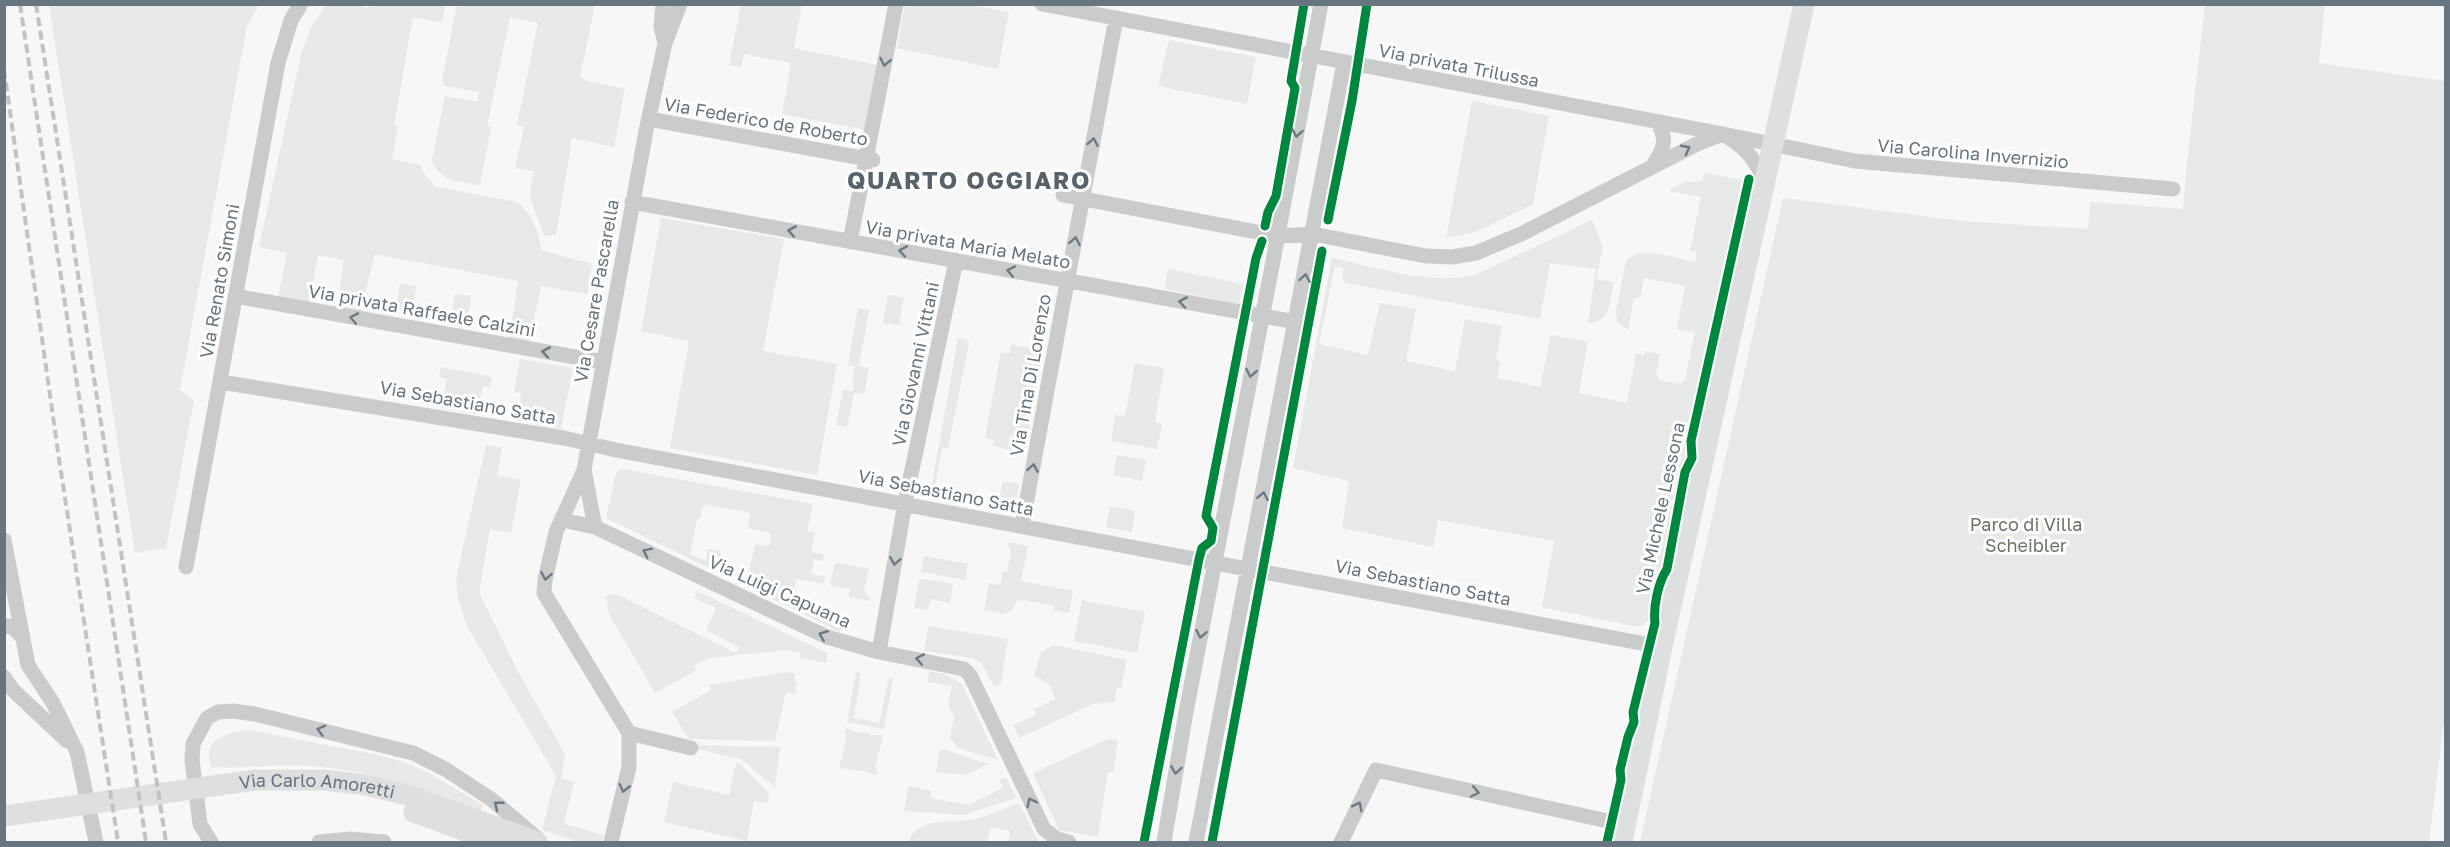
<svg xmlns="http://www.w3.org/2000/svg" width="2450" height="847" font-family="'Golos Text',sans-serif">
<rect width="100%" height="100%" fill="#f7f7f7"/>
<!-- green -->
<path fill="#e6e9e5" d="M445 4 443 20 440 22 413 17 394 125 398 126 392 159 421 165 422 171 436 187 517 202C530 212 541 234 541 250L592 264 587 294 541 286 529 343 509 340 518 281 375 254 360 314 337 307 344 260 318 255 309 303 278 298 287 253 259 247 301 55 310 29 326 5H362L365 9 371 5Z
M457 4 595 5 580 76 587 81 625 89 614 147 572 138 557 230 555 235 545 236C542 232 530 198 530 195 530 187 533 179 534 171L515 168 524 127 517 125 538 23 510 17 487 126 491 127 480 185C461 182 439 182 432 160L445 96 477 102 479 92 445 86 442 81Z
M49 5H259L247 26 180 390 194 400 166 548 135 553Z
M741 5H802L794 48 877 65 865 130 782 114 791 63 744 54 741 67 729 65Z
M905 5H970L1009 12 998 69 897 48Z
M2205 5H2325L2319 63 2445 81 2446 705 2429 842H1640L1783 198 1963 221 2088 229 2090 202 2183 209 2187 162Z
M1169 40 1256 57 1247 104 1158 86Z
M1472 101 1549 116 1533 204 1476 232 1446 238Z
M1704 173 1744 180 1650 620 1638 627 1542 607 1554 541 1438 520 1433 547 1342 528 1349 481 1293 468 1332 258C1377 267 1432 287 1477 274L1592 220 1603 247 1596 279 1614 282C1610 299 1611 323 1588 323L1596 269 1550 263 1540 319 1346 283 1342 279 1343 268 1335 266 1319 344 1368 355 1380 303 1416 309 1406 361 1455 371 1465 319 1502 326 1496 360 1500 361 1497 378 1540 387 1551 335 1588 342 1579 393 1627 403 1636 354 1644 355 1645 351 1660 354 1656 375 1660 380 1680 384 1685 379 1695 332 1677 329 1685 286 1644 278 1640 298H1634L1628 330 1617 322 1616 311 1626 261C1641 244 1675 259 1695 262L1697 252 1690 251 1701 197 1670 191 1671 188 1686 182 1702 181Z
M661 218 784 239 763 351 837 364 817 475 670 448 689 341 641 331Z
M1168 269 1243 284 1239 304 1165 289Z
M400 283 416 286 412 313 396 310Z
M455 294 471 296 467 323 451 320Z
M888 295 904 298 899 325 883 323Z
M858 308 869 310 859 366 869 368 864 394 854 393 847 427 836 425 843 390 853 391 854 382 852 381 855 367 848 365Z
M958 338 967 340 969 343 948 448H942L933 497 930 496Z
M1011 344 1043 351 1025 453 992 446 994 440 985 438 1001 352 1010 353Z
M520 359 573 368 561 429 517 421 521 393 514 392Z
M1135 363 1164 368 1155 422 1162 424 1157 449 1111 441 1115 415 1125 416Z
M441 367 492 377 490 387 483 386 477 414 441 408 447 379 439 377Z
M486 445 502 448 497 476 521 480 511 533 490 529 479 592 517 670 565 754 561 778 574 782 564 824 604 835 602 842H579L542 830 556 776 467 626 458 599 456 579Z
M1117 455 1146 460 1142 481 1113 475Z
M623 469 813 504 807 531 815 533 811 552 824 554 823 561 814 559 811 574 825 577 823 584 796 579 792 603 842 628 840 632 746 586 755 544 769 546 771 533 748 528 751 513 704 504 700 519H697L690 554 706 561 708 549 721 551 717 572 606 518 615 477 618 471Z
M1003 481 1019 484 1014 512 997 509Z
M1110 506 1135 511 1132 532 1106 527Z
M1007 542 1028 546 1021 581 1073 591 1069 613 1053 610 1054 606 1024 600 1017 601 1011 611 1003 614 984 610 989 583 1000 585 1003 571 1007 572 1011 551Z
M924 556 968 564 965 580 921 572Z
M835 563 869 569 864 591 871 601 848 597 850 589 830 585Z
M922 579 953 584 950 603 931 599 928 610 914 608 919 581Z
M697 591 827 653 826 663 800 658 801 653 785 650 710 658 694 666 697 670 655 693 609 614 606 596 614 593 736 653 739 647 706 630 716 608 694 598Z
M1082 600 1145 612 1137 653 1074 641Z
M928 626 1008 639 1001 683 995 687 981 663 972 658 924 651Z
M1054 645 1127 660 1121 688 1117 687 1115 702 1093 704 1019 738 1013 725 1036 715 1034 709 1056 699C1051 687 1048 680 1034 677L1041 652Z
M929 671 945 674 962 684 998 760 958 748 950 738 954 717 948 704 952 686 928 682Z
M786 672 795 674 794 681 797 682 795 694 786 692 775 741 689 739 672 712 711 690 709 685Z
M856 672 861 673 854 718 879 723 889 678 893 679 884 729 847 722Z
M846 728 853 730V732L869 733V735H883L875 768 877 769 876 775 869 774V772L839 768 847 735 845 734Z
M247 730 374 754 404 762 429 773 483 805 481 811C425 789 368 769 307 766 275 764 243 769 211 767 210 763 208 756 209 752 212 736 234 732 247 730Z
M1108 739 1118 741 1113 773 1108 772 1098 837 1059 830 1033 773Z
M691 745 780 747 775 787 741 759 692 748Z
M946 750 988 764 966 775 936 772 939 751Z
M736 763H739L769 793 768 803 754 801 747 841 664 822 673 782 729 795Z
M1006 777 1016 798 963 815 904 811 909 786 931 791 930 798 968 805 1003 788 999 779Z
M1019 803 1039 842H1008L1010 831 991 827 987 842H908C919 816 948 824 970 820 986 817 1003 809 1019 803Z"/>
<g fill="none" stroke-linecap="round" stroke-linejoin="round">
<!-- street -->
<path stroke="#cacccc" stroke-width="15" d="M663 4 661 27 665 43
M1042 4 1723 134 1855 161 2173 189
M649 119 873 160
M1728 137C1746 148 1755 160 1764 179
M1652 167C1663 150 1669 140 1657 122
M1063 195 1278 236 1313 234 1426 256 1452 257 1476 253 1521 234 1699 143 1723 134
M632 202 1296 322
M850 242 896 4
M235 296 603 362
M221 382 564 438 616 450 1662 647
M584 470 595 527
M562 520 595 527 827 637 879 652 964 669 970 675 1044 829 1057 839 1069 842
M1022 526 1116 18
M4 540 28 665 53 703 77 752 96 842
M186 567 278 63 291 20 301 4
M4 625 14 628 22 637
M879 652 905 503 956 261
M4 677 13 690 67 741
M629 733 691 748
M211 842 200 824 192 760 193 744 207 718 218 712 233 711 255 714 413 753 445 769 491 799 538 839
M319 842 350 839 384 842
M611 842 629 767V733L544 593 545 580 556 532 584 470 646 131 665 43 680 4
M1164 842 1186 712 1273 261 1321 4
M1196 842 1344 63
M1341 842 1376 770 1626 825"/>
<!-- secondary -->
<g stroke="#dedfe0" stroke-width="21">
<path d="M414 812 495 842"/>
<path id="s1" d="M4 816 255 780H323L366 785 408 795 537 842"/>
<path d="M1622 842 1662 647 1804 4"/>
</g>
<!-- rail -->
<path stroke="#c1c2c3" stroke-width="4" stroke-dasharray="9 4.5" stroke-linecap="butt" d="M20 4 146 842
M36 4 166 842
M4 69 59 459 118 842"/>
<!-- cycleway casing -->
<g stroke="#fff" stroke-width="13">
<path id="cycleway" d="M1328 220 1352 101 1367 4
M1265 226 1268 212 1276 196 1295 88 1291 81 1304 4
M1144 842 1199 559 1202 548 1211 541 1213 528 1206 516 1256 258 1262 241
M1212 842 1322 251
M1607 842 1621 780 1620 770 1628 737 1634 722 1633 712 1655 623C1653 607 1658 583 1667 569L1685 472 1692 458 1691 441 1749 179"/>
</g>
<!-- cycleway -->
<use href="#cycleway" stroke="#00873e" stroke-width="9"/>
</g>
<!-- one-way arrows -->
<defs><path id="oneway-chevron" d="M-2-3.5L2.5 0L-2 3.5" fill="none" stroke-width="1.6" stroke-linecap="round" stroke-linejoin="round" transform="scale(1.5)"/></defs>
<g stroke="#6b7983">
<use href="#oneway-chevron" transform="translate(885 62) rotate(101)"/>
<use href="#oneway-chevron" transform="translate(1297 133) rotate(100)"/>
<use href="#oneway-chevron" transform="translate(1093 142) rotate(-80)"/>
<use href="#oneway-chevron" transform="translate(1686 149) rotate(-28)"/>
<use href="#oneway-chevron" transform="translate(792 231) rotate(-170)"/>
<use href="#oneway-chevron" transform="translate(1075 241) rotate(-79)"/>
<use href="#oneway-chevron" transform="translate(903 251) rotate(-170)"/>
<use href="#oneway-chevron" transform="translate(1011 271) rotate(-169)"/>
<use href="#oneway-chevron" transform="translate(1305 278) rotate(-80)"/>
<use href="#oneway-chevron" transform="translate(1183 302) rotate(-170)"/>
<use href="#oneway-chevron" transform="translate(354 318) rotate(-169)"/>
<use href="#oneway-chevron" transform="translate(546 352) rotate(-170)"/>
<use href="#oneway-chevron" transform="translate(1251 373) rotate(101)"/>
<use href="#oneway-chevron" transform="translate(1033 468) rotate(-80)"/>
<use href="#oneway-chevron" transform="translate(1263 496) rotate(-79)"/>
<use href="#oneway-chevron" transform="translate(647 552) rotate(-154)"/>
<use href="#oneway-chevron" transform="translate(895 561) rotate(100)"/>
<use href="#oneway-chevron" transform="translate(546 576) rotate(100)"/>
<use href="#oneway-chevron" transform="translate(1201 634) rotate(101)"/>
<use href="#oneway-chevron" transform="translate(823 635) rotate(-158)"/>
<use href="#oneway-chevron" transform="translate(920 659) rotate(-169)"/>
<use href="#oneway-chevron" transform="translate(321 730) rotate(-166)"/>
<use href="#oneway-chevron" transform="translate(1176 770) rotate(99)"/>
<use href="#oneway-chevron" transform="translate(624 788) rotate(103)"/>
<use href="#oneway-chevron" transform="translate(1475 792) rotate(12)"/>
<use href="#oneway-chevron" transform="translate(1031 802) rotate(-116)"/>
<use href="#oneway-chevron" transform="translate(498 805) rotate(-141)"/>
<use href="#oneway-chevron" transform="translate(1358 806) rotate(-63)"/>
</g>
<g text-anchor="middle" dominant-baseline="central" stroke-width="6" stroke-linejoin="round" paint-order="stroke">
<!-- street labels -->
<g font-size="18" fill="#66757f" stroke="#fff">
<text transform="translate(1459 65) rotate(11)">Via privata Trilussa</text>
<text transform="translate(766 121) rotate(10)">Via Federico de Roberto</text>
<text transform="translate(1973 153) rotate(5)">Via Carolina Invernizio</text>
<text transform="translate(968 244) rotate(10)">Via privata Maria Melato</text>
<text transform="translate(219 281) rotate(-80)">Via Renato Simoni</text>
<text transform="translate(596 291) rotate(-80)">Via Cesare Pascarella</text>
<text transform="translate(422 310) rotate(10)">Via privata Raffaele Calzini</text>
<text transform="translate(915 364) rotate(-78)">Via Giovanni Vittani</text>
<text transform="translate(1030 375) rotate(-80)">Via Tina Di Lorenzo</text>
<text transform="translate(468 402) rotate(10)">Via Sebastiano Satta</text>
<text transform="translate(946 492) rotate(11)">Via Sebastiano Satta</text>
<text transform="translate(1660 508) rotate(-78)">Via Michele Lessona</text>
<text transform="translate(1423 582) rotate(11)">Via Sebastiano Satta</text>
<text transform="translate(780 591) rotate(24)">Via Luigi Capuana</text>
<text stroke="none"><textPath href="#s1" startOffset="316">Via Carlo Amoretti</textPath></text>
</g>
<!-- park labels -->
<g font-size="18" fill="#687764" stroke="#fff">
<text x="2026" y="524">Parco di Villa<tspan x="2026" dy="21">Scheibler</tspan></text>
</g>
<!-- district labels -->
<g font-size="24" font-weight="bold" letter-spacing="1.5" fill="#57636a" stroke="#fff">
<text x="969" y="179">QUARTO OGGIARO</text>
</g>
</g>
<!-- border -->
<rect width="2450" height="847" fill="none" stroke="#66757f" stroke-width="12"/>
</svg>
